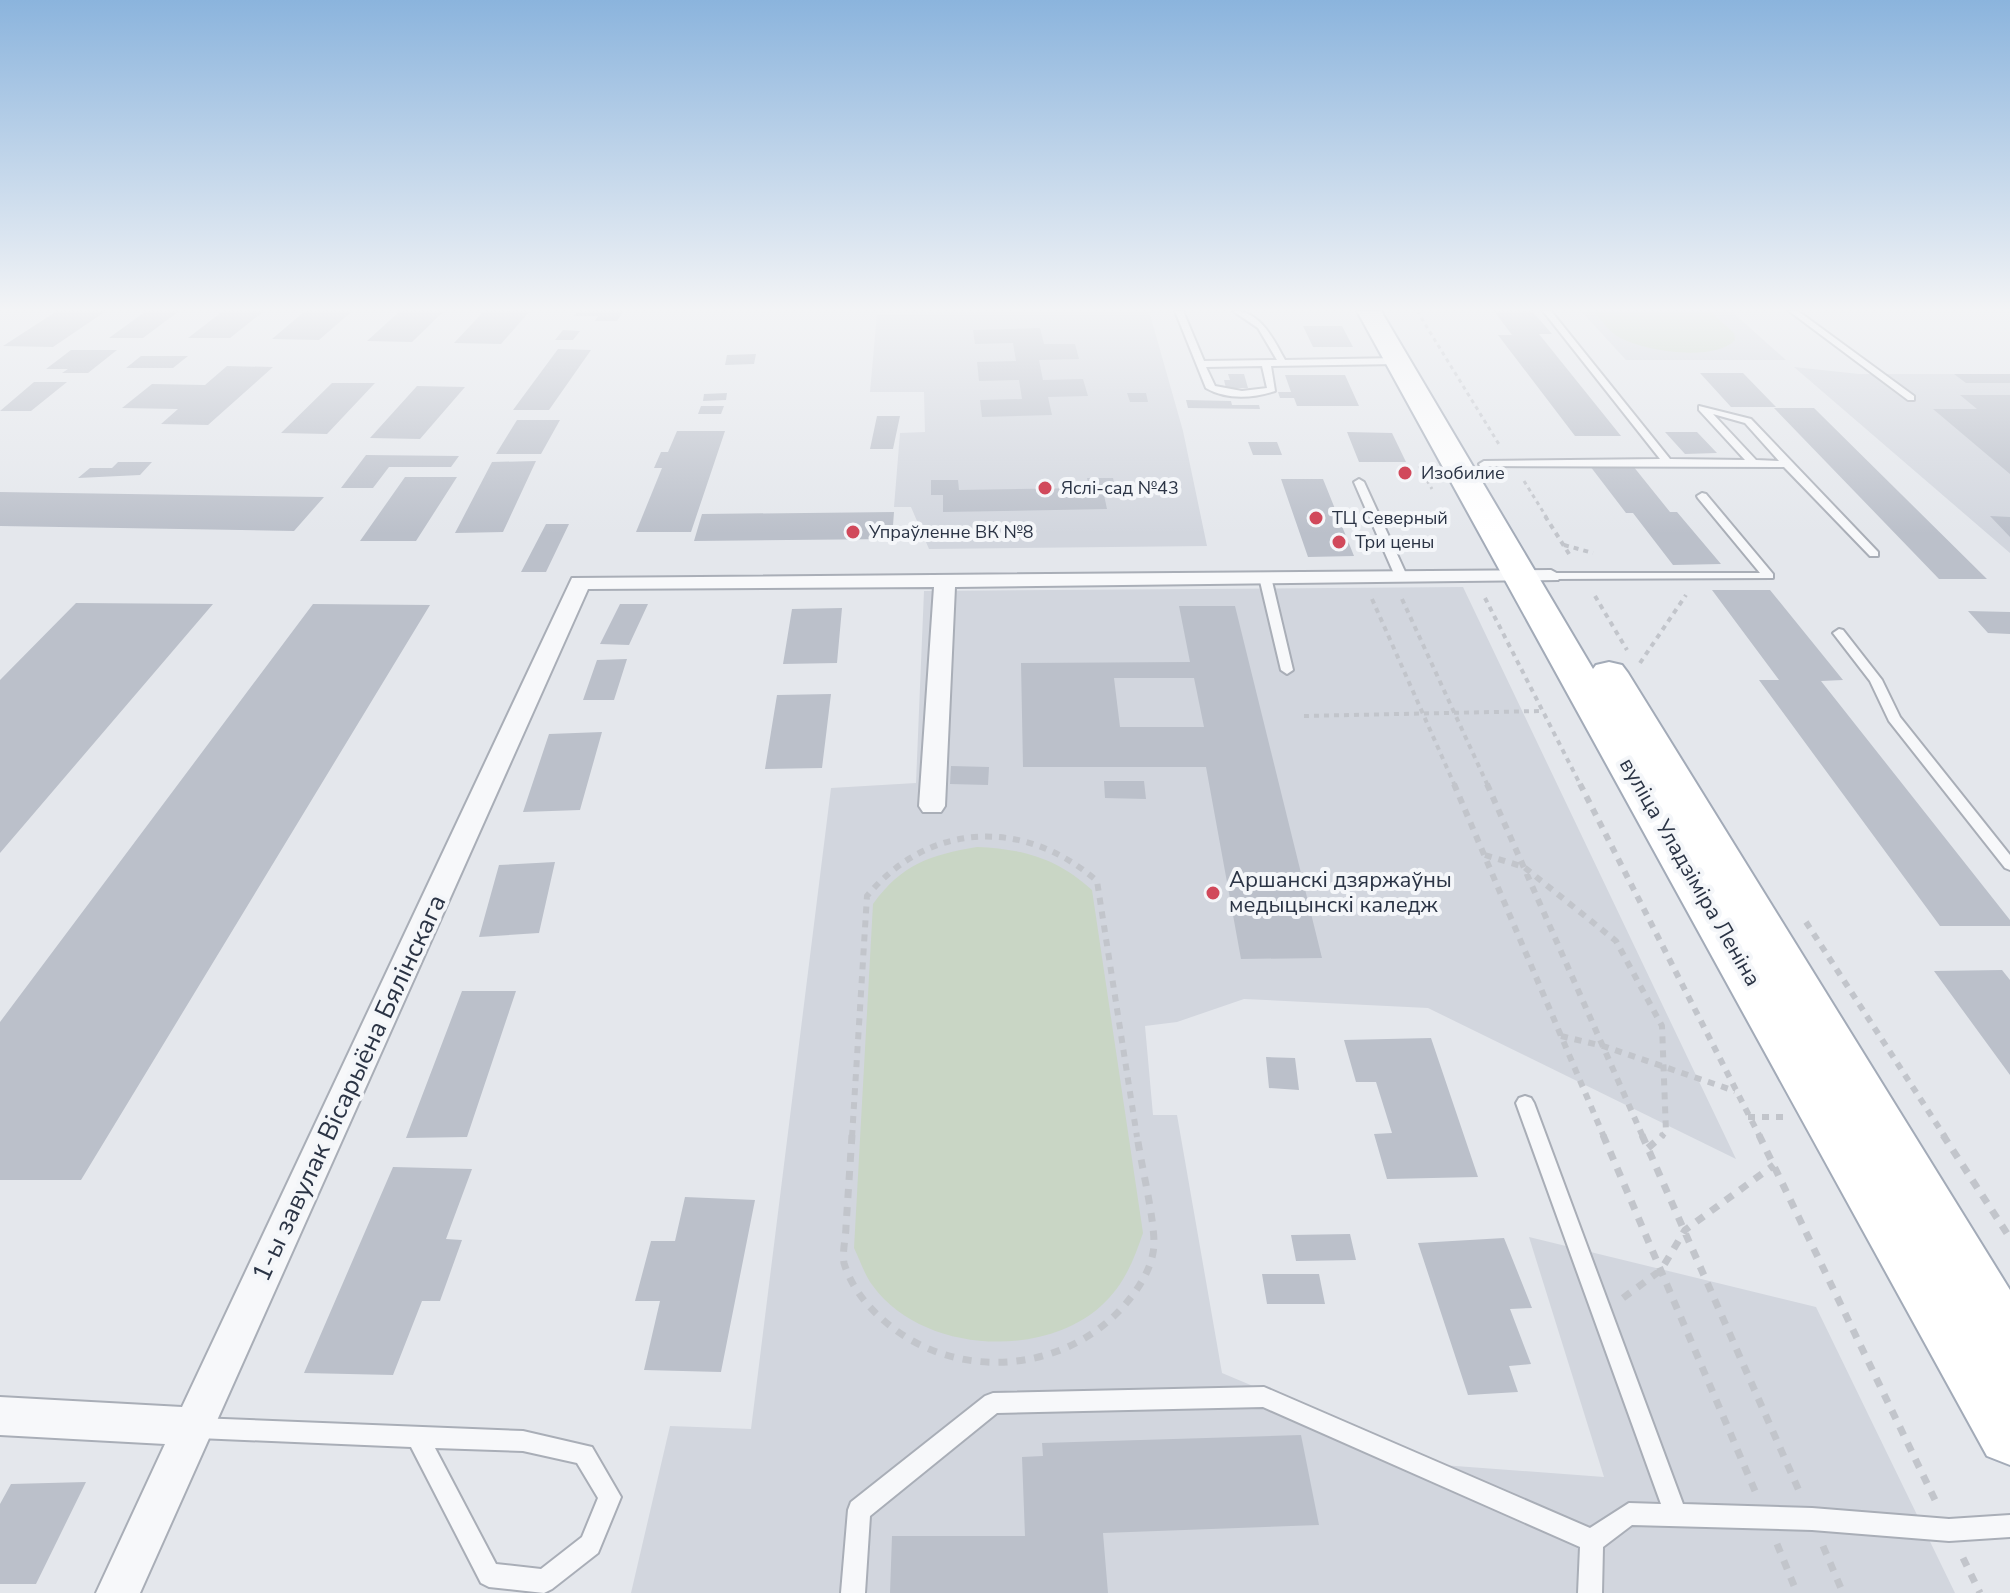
<svg xmlns="http://www.w3.org/2000/svg" width="2010" height="1593" font-family="'Nunito Sans',sans-serif">
<rect width="100%" height="100%" fill="#e4e7ec"/>
<!-- built -->
<path fill="#d2d6de" d="M1149 311 1183 431 1207 546 929 549 911 507H894L900 433 925 432 924 392H870L877 314Z
M1581 311H1731L1786 360H1626Z
M1794 367 1859 374H2010V553Z
M1463 587 1736 1159 1428 1008 1244 999 1177 1022 1145 1026 1153 1115H1177L1222 1373 1442 1465 1604 1477 1529 1237 1816 1307 1955 1593H631L670 1426 751 1429 831 788 916 783 924 591Z"/>
<!-- green -->
<path fill="#c9d6c5" d="M1593 311H1710L1734 333 1735 340C1714 363 1638 351 1614 334 1606 328 1600 318 1593 311Z
M977 847C1023 849 1057 858 1092 890L1143 1233C1133 1262 1124 1285 1101 1306 1041 1360 921 1352 873 1286 865 1276 860 1260 854 1248L873 904C902 864 930 855 977 847Z"/>
<!-- building -->
<path fill="#bbc0ca" fill-rule="evenodd" d="M57 311H106L53 347 3 346Z
M146 311H179L143 338H109Z
M223 311H264L230 338H188Z
M305 311H352L319 340 272 339Z
M400 311H444L412 342 367 341Z
M484 311H530L501 344 454 343Z
M578 311H623L617 321H595L598 316H574Z
M1494 311H1532L1552 334H1539L1621 436H1575L1498 335H1512Z
M1303 326H1342L1353 347H1313Z
M1040 328 1044 344H1075L1079 359 1039 360 1043 380 1083 379 1088 396 1048 397 1052 415 982 417 980 400 1022 399 1019 380 979 381 977 362 1016 361 1013 343 975 344 973 330Z
M563 330 580 331 573 340H555Z
M558 349 591 350 549 410H513Z
M71 350H117L88 373H62L68 369H46Z
M756 354 754 364 725 365 727 355Z
M141 356H188L173 368H126Z
M227 366 273 367 208 425 161 424 178 409 122 408 152 384 205 385Z
M1700 373H1743L1776 407H1731Z
M1228 374H1244L1248 388H1226L1224 380H1230Z
M1954 374H2010V383H1966Z
M1285 375H1345L1359 406H1297L1294 398H1280L1278 392H1291Z
M34 382H67L31 411H0Z
M332 383H375L327 434 281 433Z
M417 386 465 387 420 439 370 438Z
M727 393 726 400 703 401 704 394Z
M1127 393H1146L1148 402H1130Z
M1960 395H2010V474L1933 409H1977Z
M1186 400 1231 401 1232 405H1259L1260 409 1188 408Z
M701 406H724L721 414H698Z
M1774 408H1814L1987 579H1939Z
M877 416H900L893 449H870Z
M517 420H560L541 454H496Z
M677 431H725L691 532H636L662 468H654L661 452H668Z
M1347 432 1392 433 1406 462H1359Z
M1665 432H1697L1717 453 1685 454Z
M1248 442H1277L1282 455H1253Z
M366 455 459 456 451 467H389L373 488H341Z
M536 461 503 532 455 533 492 462Z
M118 462H152L140 475 78 478 90 468H112Z
M1590 466H1633L1670 512H1677L1721 564 1673 565 1633 513H1626Z
M405 477H457L416 541H360Z
M1087 478H1113L1117 495H1104L1107 509 943 512V495H931V480H958L959 490 1089 488Z
M1281 479H1323L1354 556 1308 557Z
M0 492 324 497 294 531 0 526Z
M894 512 892 539 694 541 702 514Z
M1990 516 2010 517V537Z
M546 524H569L546 572H521Z
M1712 590H1770L1843 680 1821 681 2010 920V926H1940L1759 680H1779Z
M76 603 213 604 0 853V680Z
M313 604 430 605 81 1180H0V1022Z
M620 604H648L629 645 600 644Z
M1179 606H1235L1322 958 1241 959 1206 767H1023L1021 663 1190 662ZM1114 678H1194L1204 727H1120Z
M842 608 837 663 783 664 792 609Z
M1968 611 2010 612V634L1988 633Z
M627 659 614 700H583L597 660Z
M831 694 822 768 765 769 777 695Z
M602 732 580 810 523 812 549 734Z
M951 766 989 767 988 785 950 784Z
M1104 781H1144L1146 799 1105 798Z
M555 862 539 933 479 937 499 865Z
M2002 970 2010 980V1075L1934 971Z
M462 991H516L467 1137 406 1138Z
M1431 1038 1478 1177 1387 1179 1374 1134 1392 1133 1376 1082H1356L1344 1040Z
M1266 1057 1295 1058 1299 1090 1269 1088Z
M393 1167 472 1169 446 1239 462 1240 440 1301H422L393 1375 304 1373Z
M685 1197 755 1200 721 1372 644 1370 660 1301H635L651 1241H675Z
M1350 1234 1356 1260 1296 1261 1291 1235Z
M1504 1238 1532 1308 1510 1309 1531 1364 1509 1366 1518 1392 1468 1395 1418 1243Z
M1262 1274H1319L1325 1304H1267Z
M1301 1435 1319 1525 1103 1533 1108 1593H890L892 1536H1025L1022 1457 1043 1456 1042 1443Z
M86 1482 36 1584H0V1504L11 1484Z"/>
<g fill="none" stroke-linecap="round" stroke-linejoin="round">
<!-- service casing -->
<g stroke="#a9aeb7" stroke-width="4">
<path id="service" d="M1175 311H1183L1204 361 1277 360 1258 328 1233 311C1261 311 1273 339 1285 360L1398 358 1402 361 1398 364 1271 366 1275 391C1253 398 1227 400 1206 388ZM1262 366 1267 388 1242 391 1215 386 1206 367Z
M1543 311H1551L1670 459 1745 460 1699 410V406L1751 419 1878 552V556H1870L1784 467 1480 466 1479 464 1484 461 1660 459ZM1713 414 1745 423 1779 461 1756 460Z
M1789 311H1798L1914 396V400H1908Z
M1359 479 1364 482 1407 576 1405 578H1397L1395 576 1354 482Z
M1702 493 1706 494 1773 574V578L1551 579 1545 576 1551 573H1760L1698 498 1697 496Z
M1265 574 1271 577 1293 670 1287 674 1281 670 1259 577Z
M1839 629 1843 630 1882 680 1900 717 2010 855V870L2005 868 1889 721 1870 681 1833 633Z
M1525 1096 1531 1098 1534 1103 1683 1504 1812 1508 1949 1519 2010 1515V1537L1949 1541 1812 1530 1632 1525 1603 1547 1602 1593H1578L1580 1547 1263 1407 997 1413 870 1516 865 1593H841L848 1510 851 1502 985 1396 993 1393 1264 1387 1590 1528 1629 1503 1661 1504 1516 1103 1519 1098Z
M198 1418 523 1431 592 1447 621 1497 598 1553 552 1589 544 1593 489 1587 481 1583 411 1447 198 1438 190 1435 187 1428 190 1421ZM435 1448 523 1451 577 1463 598 1498 582 1537 541 1569 496 1564Z"/>
</g>
<!-- minor casing -->
<g stroke="#a9aeb7" stroke-width="4">
<path id="minor" d="M1551 570 1562 576 1558 580 955 587 945 806 941 812H923L919 806 934 587 588 589 140 1593H96L165 1444 0 1435V1397L182 1407 572 578Z"/>
</g>
<!-- primary casing -->
<g stroke="#a3abb8" stroke-width="4">
<path id="primary" d="M1357 311H1381L1593 669 1596 665 1609 662 1622 665 1628 673 2010 1290V1465L1987 1456Z"/>
</g>
<!-- path-far3 -->
<path stroke="#c2c5cb" stroke-width="3" stroke-dasharray="4 4" stroke-linecap="butt" d="M1417 311 1500 446
M1419 466 1432 489
M1524 481 1547 518"/>
<!-- path-far2 -->
<path stroke="#c2c5cb" stroke-width="4" stroke-dasharray="5 5" stroke-linecap="butt" d="M1545 516 1571 557
M1564 545 1593 553
M1595 596 1627 650
M1485 598 1581 786
M1372 599 1455 786
M1402 599 1488 786
M1640 663 1686 595
M1304 716 1541 711"/>
<!-- path-far1 -->
<path stroke="#c2c5cb" stroke-width="6" stroke-dasharray="7 7" stroke-linecap="butt" d="M1454 784 1604 1137
M1487 784 1643 1137
M1580 784 1760 1137
M1485 855 1524 867 1616 941 1662 1026 1666 1132 1661 1137
M1806 922 1945 1137
M1561 1036 1603 1046 1735 1091
M1748 1117H1783
M852 1137 867 896C929 821 1025 818 1097 881L1137 1137"/>
<!-- path -->
<path stroke="#c2c5cb" stroke-width="7" stroke-dasharray="9 9" stroke-linecap="butt" d="M852 1135C850 1165 848 1196 846 1226 846 1237 842 1252 844 1263 850 1284 865 1304 881 1318 949 1381 1059 1376 1122 1308 1138 1290 1153 1268 1154 1244 1154 1215 1141 1165 1137 1135
M1603 1135 1755 1491
M1642 1135 1800 1493
M1759 1135 1936 1502
M1943 1135 2010 1238
M1648 1148 1663 1135
M1623 1298 1661 1270 1685 1230 1774 1165
M1777 1544 1797 1593
M1823 1546 1843 1593
M1963 1558 1980 1593"/>
<!-- service -->
<use href="#service" fill="#f7f8fa" fill-rule="evenodd"/>
<!-- minor -->
<use href="#minor" fill="#f7f8fa" fill-rule="evenodd"/>
<!-- primary -->
<use href="#primary" fill="#fff" fill-rule="evenodd"/>
</g>
<!-- sky -->
<linearGradient id="sky" x2="0" y2="1"><stop stop-color="#8bb4dd"/><stop offset="0.58" stop-color="#f3f4f6"/><stop offset="1" stop-color="#f3f4f6" stop-opacity="0"/></linearGradient>
<rect width="2010" height="534" fill="url(#sky)"/>
<!-- markers -->
<g fill="#d1495b" stroke="#f4f6f9" stroke-width="3">
<circle cx="1405" cy="473" r="8"/>
<circle cx="1045" cy="488" r="8"/>
<circle cx="1316" cy="518" r="8"/>
<circle cx="853" cy="532" r="8"/>
<circle cx="1339" cy="542" r="8"/>
<circle cx="1213" cy="893" r="8"/>
</g>
<g text-anchor="middle" dominant-baseline="central" stroke-width="8" stroke-linejoin="round" paint-order="stroke">
<!-- far-poi labels -->
<g font-size="18" fill="#2b3445" stroke="#f4f6f9" text-anchor="start">
<text x="1421" y="473">Изобилие</text>
<text x="1061" y="488">Яслі-сад №43</text>
<text x="1332" y="518">ТЦ Северный</text>
<text x="869" y="532">Упраўленне ВК №8</text>
<text x="1355" y="542">Три цены</text>
</g>
<!-- street labels -->
<g font-size="22" fill="#2b3445" stroke="#f4f6f9">
<text transform="translate(1690 872) rotate(60)">вуліца Уладзіміра Леніна</text>
</g>
<!-- poi labels -->
<g font-size="22" fill="#2b3445" stroke="#f4f6f9" text-anchor="start">
<text x="1229" y="880">Аршанскі дзяржаўны<tspan x="1229" dy="25">медыцынскі каледж</tspan></text>
</g>
<!-- near-street labels -->
<g font-size="26" fill="#2b3445" stroke="#f4f6f9">
<text transform="translate(349 1088) rotate(-65)">1-ы завулак Вісарыёна Бялінскага</text>
</g>
</g>
</svg>
